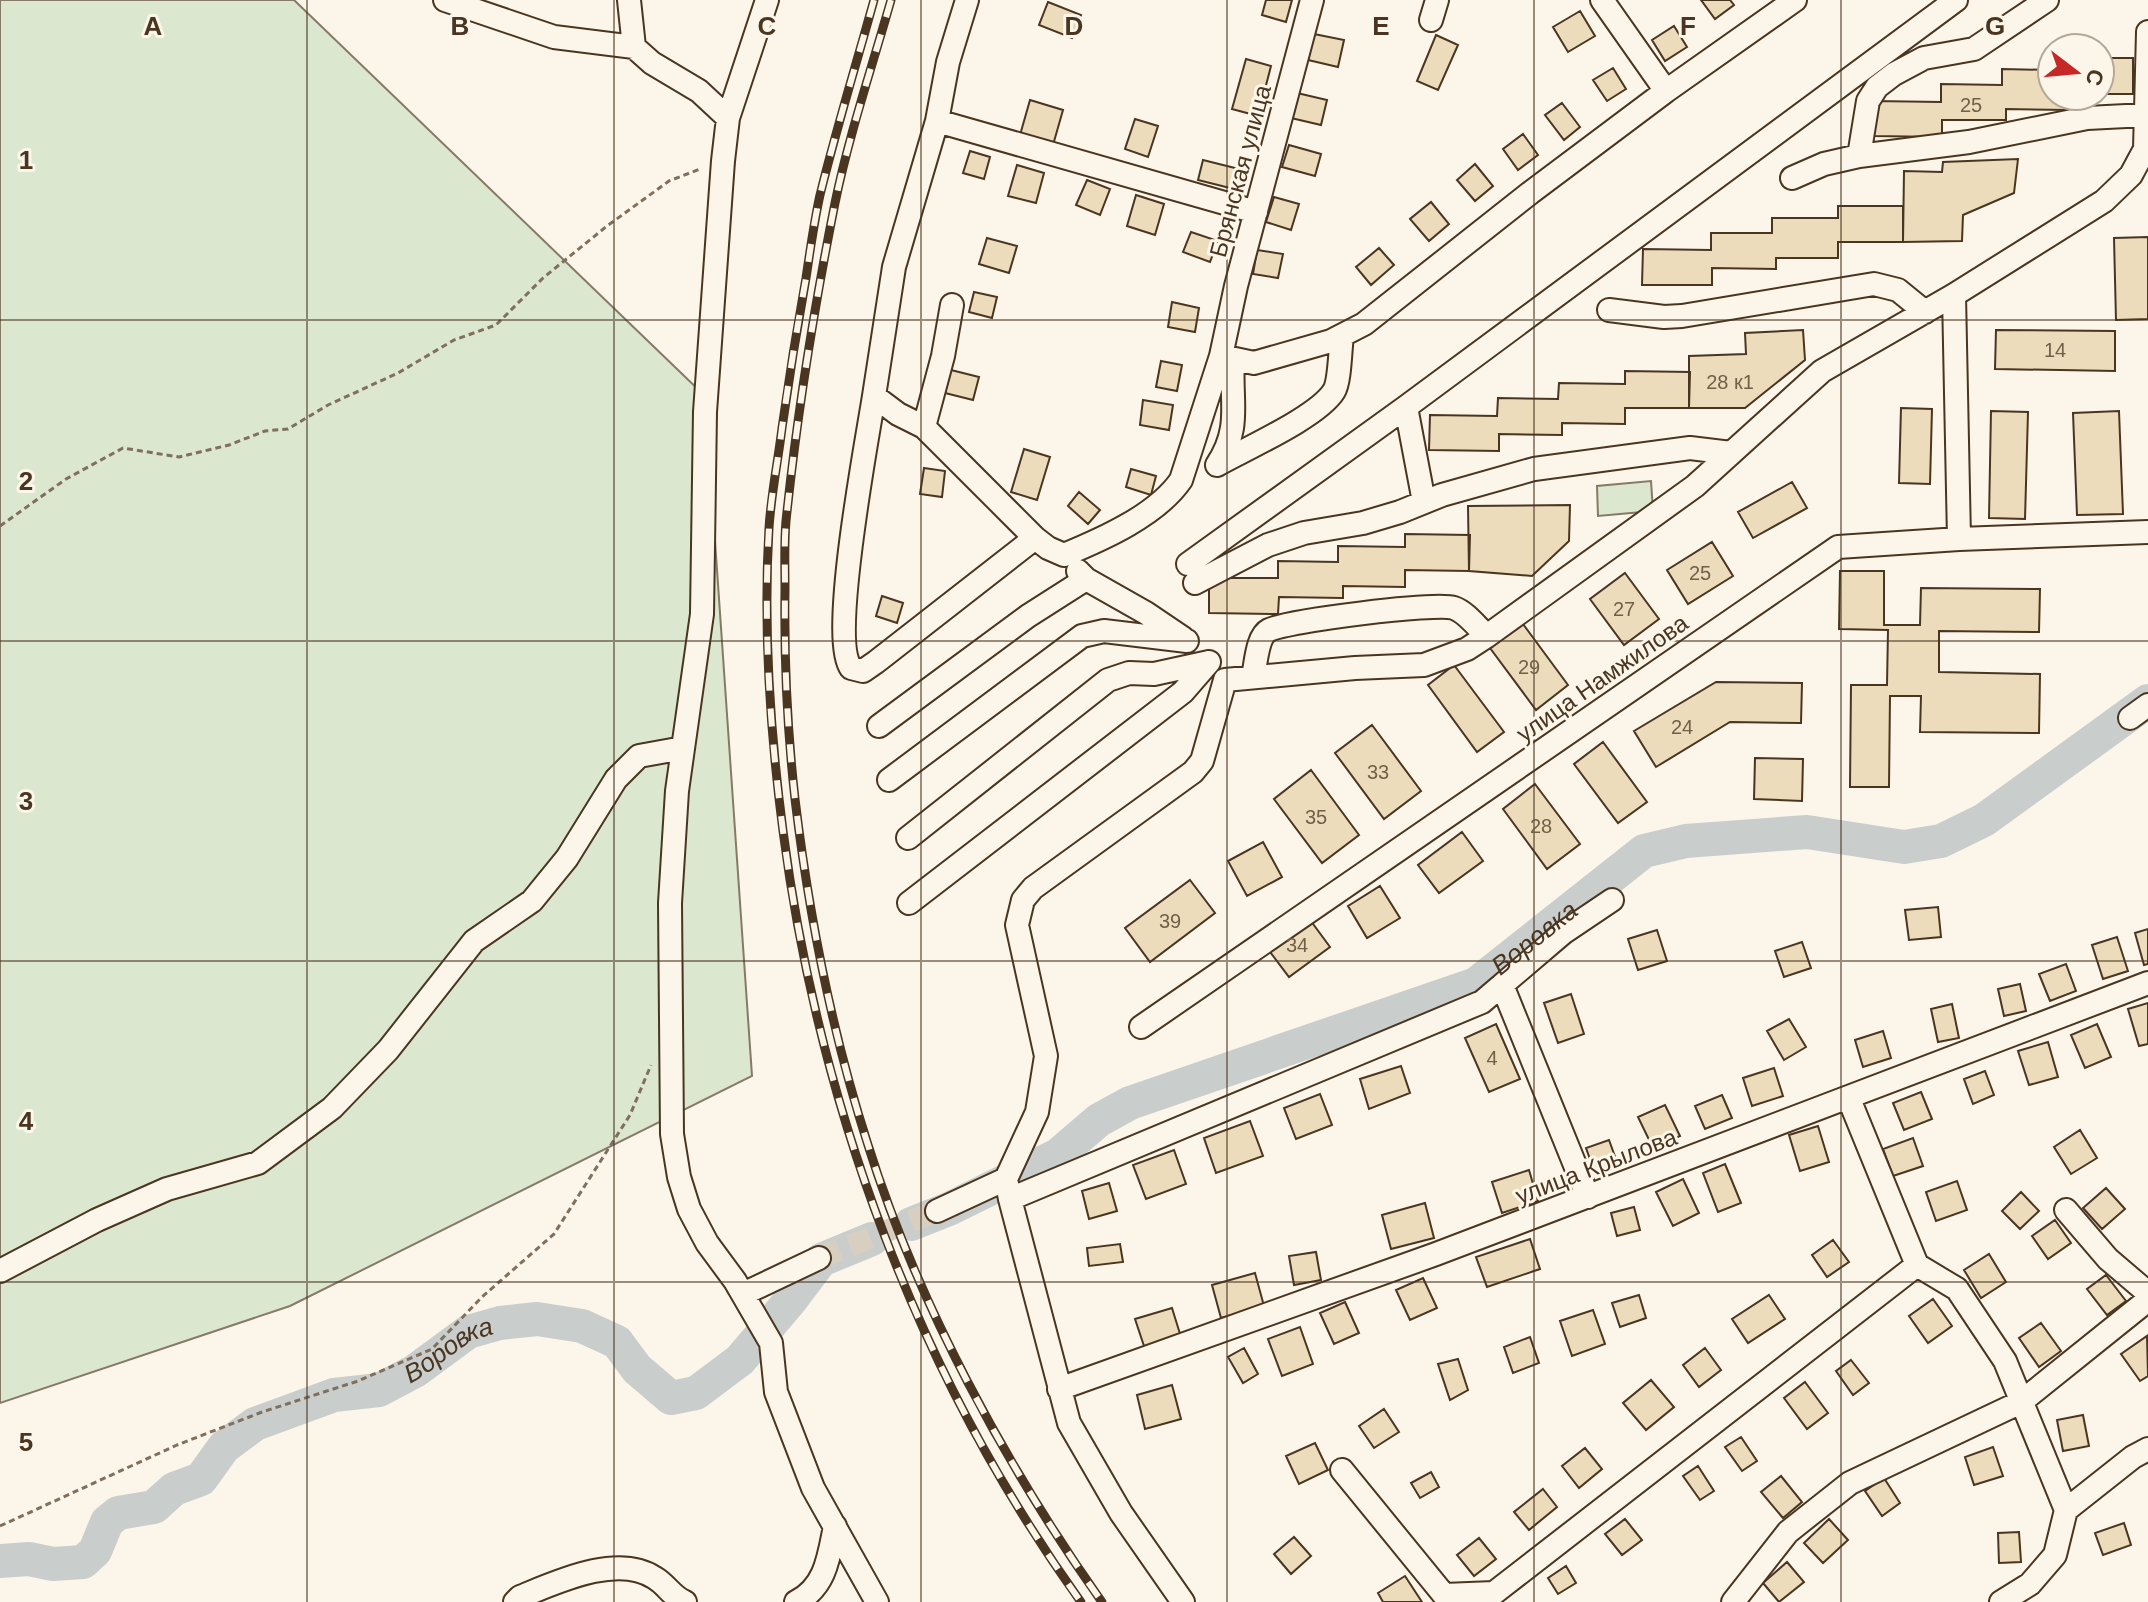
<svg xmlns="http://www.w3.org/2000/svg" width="2148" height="1602" font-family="Helvetica,sans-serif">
<rect width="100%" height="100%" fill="#fbf6e9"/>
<!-- green -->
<path fill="#dce7d0" stroke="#887966" stroke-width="2" d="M0 0H294L705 396 752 1076 290 1306 0 1403Z
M1651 481 1653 511 1598 516 1597 486Z"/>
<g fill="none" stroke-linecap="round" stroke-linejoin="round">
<!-- river -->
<g stroke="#c9cecd" stroke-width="34">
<path id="s1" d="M911 1224 949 1209 1058 1155 1099 1120 1130 1103 1476 984 1644 851 1686 841 1807 832 1904 847 1941 841 1984 820 2148 701"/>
<path id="s2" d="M0 1561 29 1559 53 1564 83 1562 95 1551 107 1522 118 1513 154 1507 174 1489 201 1479 224 1447 255 1424 334 1395 379 1390 415 1371 468 1332 500 1323 537 1319 582 1326 617 1342 637 1369 671 1398 696 1393 740 1360 790 1301 821 1260 872 1239"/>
</g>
</g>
<!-- building -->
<path fill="#ecdcbc" stroke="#4a3520" stroke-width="2" d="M1266 0H1292L1286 22 1262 15Z
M1701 0H1730L1734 5 1715 19Z
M1048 2 1081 15 1072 38 1039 25Z
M1580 11 1595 36 1568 52 1553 27Z
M1674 26 1687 47 1665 61 1652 40Z
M1314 34 1344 40 1338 67 1308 60Z
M1436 35 1458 45 1438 90 1417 81Z
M2100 58H2133V94H2100Z
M1246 59 1271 66 1258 116 1232 109Z
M1613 68 1626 89 1607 101 1593 80Z
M2002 69 2052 70V96H2069V110L2006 109V120H1942V137L1873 136V101L1941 102V84L2002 85Z
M1297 93 1327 100 1321 125 1291 118Z
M1030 100 1063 110 1053 145 1020 135Z
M1562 103 1580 127 1564 140 1545 115Z
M1135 119 1158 126 1148 157 1125 149Z
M1523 134 1538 155 1518 170 1503 149Z
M1289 145 1321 154 1315 176 1282 167Z
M970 151 990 157 984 179 963 173Z
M2018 159 2014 193 1963 215 1962 241 1903 242 1904 171 1942 172 1943 162Z
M1203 160 1239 169 1234 189 1198 180Z
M1475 164 1493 186 1475 201 1457 180Z
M1017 165 1044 173 1036 203 1008 196Z
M1087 180 1110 189 1100 215 1076 205Z
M1136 195 1164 204 1155 235 1127 226Z
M1274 197 1299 204 1291 230 1266 222Z
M1431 202 1449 224 1429 241 1410 219Z
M1838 206H1903V242H1838V258H1776V269L1712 268V285H1642L1643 249 1711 250V233H1772V218H1838Z
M1191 232 1218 241 1210 262 1183 252Z
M2148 237V319L2116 320 2114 238Z
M987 238 1017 246 1009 273 979 264Z
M1379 248 1394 265 1371 285 1356 267Z
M1257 250 1283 254 1278 278 1253 274Z
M974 292 997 297 992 318 969 312Z
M1172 302 1199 308 1195 332 1168 327Z
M1803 330 1805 360 1745 408H1689V356L1746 354 1745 333Z
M1996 330 2115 331V371L1995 369Z
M1161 361 1182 365 1177 391 1156 387Z
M951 370 979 377 973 400 945 393Z
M1625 371 1690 372 1689 408H1625V424L1562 423V435L1499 434V451L1429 450 1430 415 1497 416 1498 398 1558 399 1559 383 1625 384Z
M1143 400 1173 405 1169 430 1140 425Z
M1901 408 1932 409 1930 484 1899 483Z
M1991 411 2028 412 2025 519 1989 518Z
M2119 411 2123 514 2077 515 2073 413Z
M1024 449 1050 457 1037 500 1011 492Z
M924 468 945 471 942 497 920 494Z
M1131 469 1156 476 1151 495 1126 487Z
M1792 482 1807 508 1753 538 1738 512Z
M1079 492 1100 510 1088 524 1068 506Z
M1570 505 1569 541 1532 576 1469 571 1468 506Z
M1405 534 1470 535 1469 571 1405 570V587L1343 586V598L1279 597 1278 614 1209 613V578H1278V561L1338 562V546L1405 547Z
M1712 542 1733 576 1688 604 1667 570Z
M1840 571H1884V625H1920L1921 588 2040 589 2039 632 1939 631V672L2040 674 2039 733 1920 732 1921 696H1890L1889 787H1850L1851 685H1887L1888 630 1839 629Z
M1625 573 1659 619 1624 645 1590 599Z
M882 596 903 603 897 623 876 616Z
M1523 624 1568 685 1536 710 1490 648Z
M1454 665 1504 732 1477 752 1428 685Z
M1716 682 1802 683 1801 723 1730 722 1656 767 1634 731Z
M1372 725 1421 791 1384 819 1335 753Z
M1603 742 1647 802 1618 823 1574 764Z
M1755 758 1803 759 1802 801 1754 799Z
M1311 770 1359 835 1322 863 1274 799Z
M1535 784 1580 844 1547 869 1503 809Z
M1462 832 1483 861 1439 893 1418 865Z
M1263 842 1282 877 1247 896 1228 861Z
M1190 880 1215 913 1150 962 1125 928Z
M1380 886 1400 918 1367 938 1348 906Z
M1938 907 1941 937 1909 940 1905 910Z
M1305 913 1330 947 1289 977 1264 944Z
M2148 929V964L2144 965 2135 933Z
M1657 930 1667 961 1638 970 1628 939Z
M2117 937 2128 971 2103 979 2092 945Z
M1802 942 1811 968 1784 977 1775 951Z
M2066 964 2076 991 2050 1001 2039 974Z
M2020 984 2026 1011 2004 1016 1998 989Z
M1571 994 1584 1034 1558 1043 1544 1003Z
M2148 1003V1044L2139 1046 2128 1009Z
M1952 1004 1959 1038 1938 1042 1931 1009Z
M1789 1019 1806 1047 1784 1060 1767 1031Z
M1496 1024 1520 1079 1489 1092 1465 1038Z
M2097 1024 2111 1057 2085 1068 2071 1035Z
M1883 1031 1891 1058 1863 1067 1855 1040Z
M2048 1042 2058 1077 2029 1085 2018 1051Z
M1401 1066 1410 1093 1369 1109 1360 1079Z
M1774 1068 1783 1096 1752 1106 1743 1078Z
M1985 1071 1994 1095 1973 1104 1964 1079Z
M1921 1092 1932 1119 1904 1130 1893 1103Z
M1320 1094 1332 1125 1296 1139 1284 1108Z
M1722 1095 1732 1118 1705 1129 1695 1106Z
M1665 1105 1680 1136 1653 1148 1638 1117Z
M1250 1121 1263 1156 1216 1173 1204 1138Z
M1818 1126 1829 1162 1800 1171 1789 1135Z
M2080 1130 2097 1158 2071 1174 2054 1147Z
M1913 1138 1923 1166 1893 1176 1883 1149Z
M1609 1140 1618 1165 1595 1173 1586 1148Z
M1174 1150 1186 1184 1146 1199 1133 1165Z
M1725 1164 1741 1203 1718 1212 1703 1173Z
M1529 1170 1538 1201 1502 1213 1492 1182Z
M1683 1179 1699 1213 1673 1226 1656 1192Z
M1957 1181 1967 1210 1936 1221 1926 1192Z
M1109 1183 1117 1211 1089 1219 1082 1191Z
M2106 1188 2125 1209 2102 1229 2083 1208Z
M2021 1192 2039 1211 2020 1229 2002 1211Z
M1425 1203 1434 1238 1391 1249 1382 1215Z
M1634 1207 1640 1230 1617 1236 1611 1213Z
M2055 1220 2071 1243 2048 1259 2032 1236Z
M1530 1239 1540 1269 1487 1287 1476 1257Z
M1833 1240 1849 1262 1827 1277 1812 1255Z
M1120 1244 1123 1262 1089 1266 1087 1248Z
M1316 1252 1321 1280 1294 1285 1289 1256Z
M1989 1254 2006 1282 1981 1298 1964 1270Z
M1255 1273 1264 1306 1221 1318 1212 1285Z
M2106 1275 2126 1301 2107 1315 2087 1289Z
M1423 1278 1437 1308 1410 1320 1396 1290Z
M1639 1295 1646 1318 1620 1327 1612 1303Z
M1769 1295 1785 1319 1748 1343 1732 1319Z
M1933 1299 1952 1326 1928 1343 1909 1316Z
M1345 1302 1359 1333 1334 1344 1320 1313Z
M1172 1308 1181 1337 1145 1349 1135 1319Z
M1593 1310 1605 1344 1572 1356 1560 1321Z
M2041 1323 2061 1351 2039 1367 2019 1338Z
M1300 1327 1313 1364 1282 1376 1268 1339Z
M2147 1336 2148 1376 2140 1381 2121 1354Z
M1530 1337 1539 1363 1513 1373 1504 1347Z
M1244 1348 1258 1374 1243 1383 1228 1357Z
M1705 1348 1721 1370 1699 1387 1683 1365Z
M1458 1359 1468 1390 1450 1400 1438 1364Z
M1851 1360 1869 1383 1853 1395 1836 1371Z
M1651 1380 1674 1407 1646 1430 1623 1403Z
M1805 1382 1828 1413 1807 1429 1784 1398Z
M1172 1385 1181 1419 1145 1429 1137 1395Z
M1384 1409 1399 1432 1374 1448 1359 1426Z
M2083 1415 2089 1446 2063 1451 2057 1420Z
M1741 1437 1757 1461 1742 1471 1725 1447Z
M1315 1443 1328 1470 1299 1484 1286 1456Z
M1993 1447 2003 1476 1974 1485 1965 1457Z
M1585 1448 1602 1469 1579 1488 1562 1466Z
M1698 1466 1714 1491 1700 1500 1683 1476Z
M1431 1472 1439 1487 1420 1498 1411 1483Z
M1781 1476 1802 1502 1783 1518 1761 1492Z
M1884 1478 1900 1503 1882 1516 1865 1491Z
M1543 1489 1557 1507 1529 1530 1514 1512Z
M1625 1519 1642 1540 1622 1555 1605 1534Z
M1829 1519 1848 1540 1823 1563 1804 1543Z
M2124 1523 2131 1545 2103 1555 2095 1533Z
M2019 1532 2021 1562 1999 1563 1998 1533Z
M1294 1537 1311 1556 1291 1574 1274 1554Z
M1479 1538 1496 1559 1474 1576 1457 1555Z
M1787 1562 1804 1582 1779 1602 1763 1583Z
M1566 1566 1576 1583 1558 1594 1548 1578Z
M1405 1576 1422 1602H1383L1378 1593Z"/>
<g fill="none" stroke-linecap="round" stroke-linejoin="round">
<!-- minor-tunnel -->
<path stroke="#d8cfc1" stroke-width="22" stroke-dasharray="22 11" stroke-linecap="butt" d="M819 1258 937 1211"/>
<!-- minor casing -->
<g stroke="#4a3520" stroke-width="26">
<path id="minor" d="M445 0 554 37 634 47 652 63 699 91 728 118
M629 0 634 47
M767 0 728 118 723 161 705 412 702 614 677 791 670 903 672 1134 679 1177 689 1209 707 1243 735 1281 771 1343 776 1392 813 1488 877 1602
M967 0 948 62 937 121 894 267 874 396 898 414 924 427 1035 538 1048 548 1064 555C1103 539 1157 515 1181 480L1221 356 1236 286 1312 0
M1602 0 1666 91
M1431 20 1437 0
M937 121 1256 212
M1859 156 1868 101 1877 87 1894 74 1924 58 1974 49 2047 0
M1792 178 1824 164 1859 156 1969 142 2087 118 2146 115
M1954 295 1959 539
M1609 310 1664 317 1682 316 1874 284 1898 290 1925 312
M1221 356 1254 363 1331 341 1364 324 1530 193 1666 91 1795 0
M874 396C867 441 829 638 851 668L863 671 876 662 1035 538
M1406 407 1424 502
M924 427 943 356 952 305
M1217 465C1245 449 1318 417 1334 391 1340 381 1340 349 1342 336
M1217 465C1242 427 1230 402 1233 361
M1188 564 1406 407 1956 0
M1078 571 1086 579 1146 613 1183 638
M1195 583 1268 545 1304 533 1363 523 1400 512 1442 495 1534 469 1690 448 1731 453
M1253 676C1256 664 1257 636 1269 630 1287 621 1436 602 1454 608 1466 612 1477 627 1487 636
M2130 718 2148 705
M879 726 1028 616 1086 579
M889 780 1082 636 1104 631 1187 641
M908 838 1108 680 1129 673 1154 674 1209 662
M909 903 1183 692 1209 662
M1502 985 1588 1197
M1141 1027 1838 547 1959 539 2148 532
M1849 1099 1917 1265 1957 1289 2005 1361 2066 1510 2133 1457 2148 1449
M1010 1199 1482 1002 1563 933 1612 900
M2066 1210 2108 1259 2148 1293
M937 1211 1006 1179
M0 1271 97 1220 167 1189 258 1163 332 1108 388 1050 474 941 532 901 567 858 616 779 639 756 683 748
M743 1294 819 1258
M1059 1389 1436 1254 2148 983
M1342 1470 1444 1595 1494 1593 1917 1265
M515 1602 520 1597C557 1582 618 1553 655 1578 667 1585 672 1597 685 1602
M796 1602C826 1587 829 1556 835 1526
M1183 1602 1121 1513 1069 1423 1010 1199 1006 1179 1037 1112 1046 1056 1017 925 1023 900 1033 888 1193 772 1202 761 1225 680 1355 668 1424 665 1467 649 1487 636 1695 486 1822 371 1954 295 2104 201 2131 175 2145 149 2148 32
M1733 1602 1788 1532 1850 1483 2021 1402 2148 1300
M2001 1602 2030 1584 2055 1555 2066 1510"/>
</g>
<!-- path -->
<path stroke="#7f6f5c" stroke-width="3" stroke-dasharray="6 4" stroke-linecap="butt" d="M0 526 66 479 123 448 179 457 229 445 265 431 288 429 328 405 398 373 454 340 496 325 543 278 607 226 669 181 700 169
M0 1526 177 1445 262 1412 358 1381 432 1349 482 1297 554 1234 630 1115 651 1065"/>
<!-- minor -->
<use href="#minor" stroke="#fbf6e9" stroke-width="22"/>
<!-- rail casing -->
<g stroke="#4a3520" stroke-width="9">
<path id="rail" d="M874 0C856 65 836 130 820 195 814 222 810 251 806 278 797 328 789 378 782 428 778 461 771 495 769 528 763 630 770 731 783 831 819 1108 918 1375 1081 1602
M891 0C872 67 849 135 835 203 814 308 797 415 786 521 784 543 785 566 785 588 784 659 787 728 795 799 809 916 832 1033 868 1145 917 1302 1007 1468 1102 1602"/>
</g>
<!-- rail -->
<use href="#rail" stroke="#fbf6e9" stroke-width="6" stroke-dasharray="18" stroke-linecap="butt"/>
</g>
<!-- grid -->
<path fill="none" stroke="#4a3520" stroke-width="2" stroke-opacity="0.55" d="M307 0V1602M614 0V1602M921 0V1602M1227 0V1602M1534 0V1602M1841 0V1602M0 320H2148M0 641H2148M0 961H2148M0 1282H2148"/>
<g text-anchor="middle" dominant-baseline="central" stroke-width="6" stroke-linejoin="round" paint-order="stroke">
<!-- number labels -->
<g font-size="20" fill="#725f47">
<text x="1971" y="105">25</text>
<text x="2055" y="350">14</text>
<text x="1730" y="382">28 к1</text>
<text x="1700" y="573">25</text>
<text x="1624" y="609">27</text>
<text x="1529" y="667">29</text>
<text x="1682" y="727">24</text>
<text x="1378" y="772">33</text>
<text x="1316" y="817">35</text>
<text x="1541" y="826">28</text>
<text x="1170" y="921">39</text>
<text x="1297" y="945">34</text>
<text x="1492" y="1058">4</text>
</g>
<!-- street labels -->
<g font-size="24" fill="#4a3520" stroke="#fbf6e9">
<text transform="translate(1240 171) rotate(-75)">Брянская улица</text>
<text transform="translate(1602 678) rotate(-35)">улица Намжилова</text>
<text transform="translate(1596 1166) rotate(-21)">улица Крылова</text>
</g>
<!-- water labels -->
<g font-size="26" font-style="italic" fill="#4a3520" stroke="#fbf6e9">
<text stroke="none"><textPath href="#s1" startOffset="692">Воровка</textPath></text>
<text stroke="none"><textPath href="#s2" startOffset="526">Воровка</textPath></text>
</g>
</g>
<g font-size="26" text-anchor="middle" font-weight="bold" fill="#4a3520" stroke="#fbf6e9" stroke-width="6" stroke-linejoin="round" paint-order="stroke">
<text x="153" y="35">A</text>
<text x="460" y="35">B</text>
<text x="767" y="35">C</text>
<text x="1074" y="35">D</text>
<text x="1381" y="35">E</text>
<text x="1688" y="35">F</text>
<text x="1995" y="35">G</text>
<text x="26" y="169">1</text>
<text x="26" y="490">2</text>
<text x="26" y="810">3</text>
<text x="26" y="1130">4</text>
<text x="26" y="1451">5</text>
</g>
<!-- north arrow -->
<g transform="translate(2076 72) rotate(106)"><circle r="38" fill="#fbf6e9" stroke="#b4a999" stroke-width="2"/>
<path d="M0-6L14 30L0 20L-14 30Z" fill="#c62828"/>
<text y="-12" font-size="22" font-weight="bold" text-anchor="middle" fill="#4a3520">С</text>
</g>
</svg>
